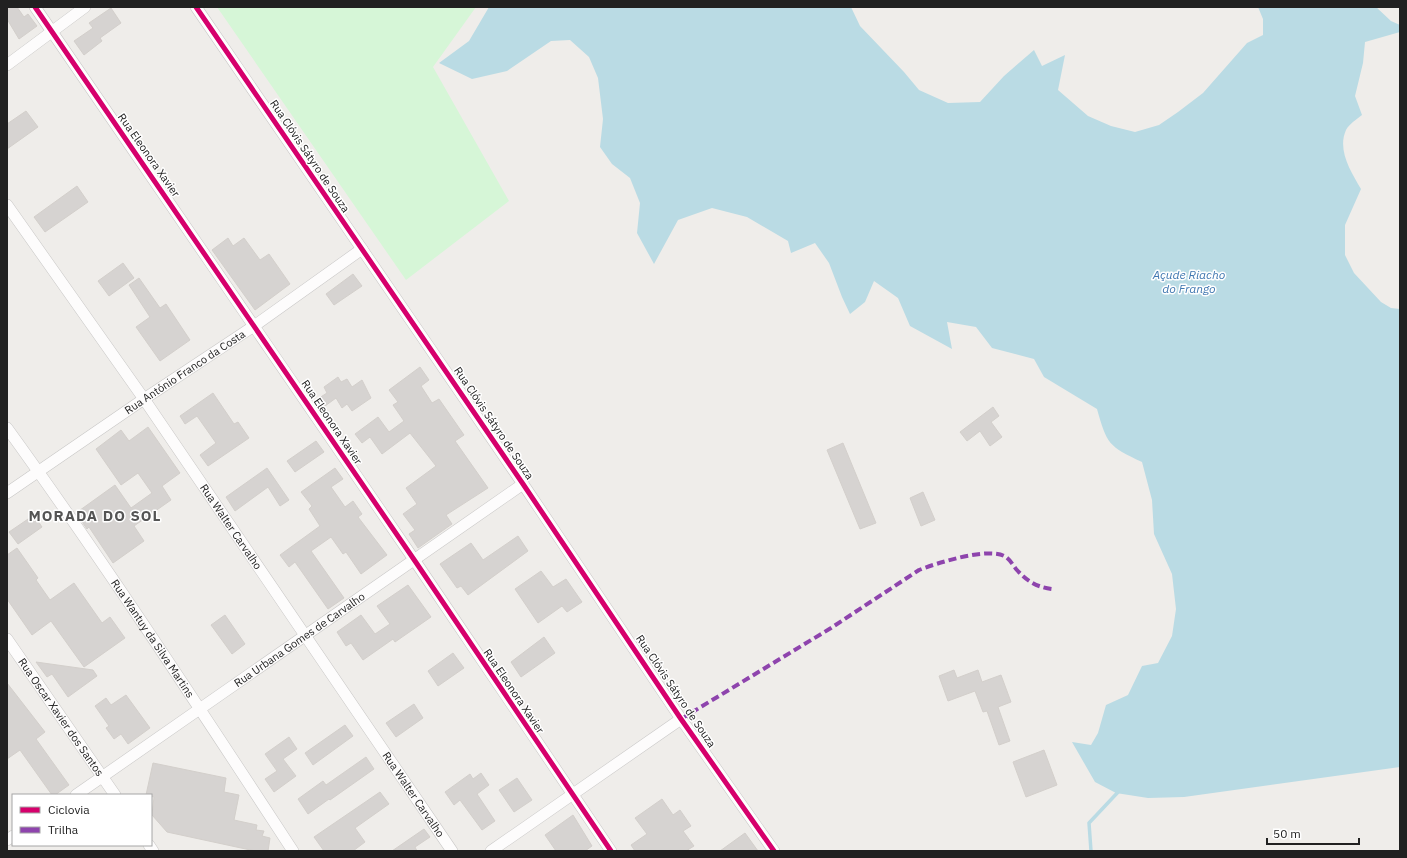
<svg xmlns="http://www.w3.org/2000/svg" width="1407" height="858" font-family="'IBM Plex Sans',sans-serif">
<rect width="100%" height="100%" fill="#efedea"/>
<!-- park -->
<path fill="#d6f6d7" d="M217 7H476L433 67 509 201 406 280Z"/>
<!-- water -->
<path fill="#badbe4" d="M489 7H851L860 26 904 72 919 90 948 103 980 102 1004 76 1034 50 1042 66 1065 55 1058 90 1088 116 1111 126 1135 132 1159 125 1178 112 1203 93 1247 43 1263 35V19L1258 7H1376L1391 21 1400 25V32L1365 42 1363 63 1355 96 1362 115C1357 119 1349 124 1346 130 1337 150 1351 172 1361 189L1345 225V255L1354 273 1381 302 1391 308 1400 309V767L1184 797 1148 798 1116 793 1095 782 1072 742 1091 745 1098 733 1106 705 1128 695 1142 666 1158 663 1172 636 1176 609 1172 574 1154 534 1152 500 1142 462C1108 446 1107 444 1097 409L1044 377 1034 359 992 348 976 327 947 322 952 349 910 326 898 298 874 281 865 302 850 314 842 297 829 263 815 243 791 253 788 241 747 217 712 208 678 220 654 264 637 233 640 203 630 178 612 164 600 147 603 119 598 78 589 57 570 40 551 41 507 71 472 79 439 63 469 41Z"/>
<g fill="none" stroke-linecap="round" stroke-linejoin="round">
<!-- stream -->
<path stroke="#badbe4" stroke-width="3.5" d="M1091 851 1089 823 1120 790"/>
</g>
<!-- building -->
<path fill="#d6d3d1" stroke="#d3cfcb" d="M7 7H17L24 17 28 14 37 26 19 39 7 19Z
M111 8 121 23 100 38 102 41 84 55 74 41 93 28 89 23Z
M26 111 38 127 7 149V124Z
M77 186 88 202 45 232 34 217Z
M228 238 233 246 244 238 260 260 269 254 290 284 255 310 212 250Z
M123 263 134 278 109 296 98 281Z
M353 274 362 286 334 305 326 294Z
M139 278 160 308 166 304 190 340 160 361 136 327 150 317 129 285Z
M420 367 429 380 421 386 432 403 439 399 464 435 455 441 488 488 446 515 452 524 418 548 409 534 415 530 403 514 417 504 406 488 436 466 410 433 382 454 370 437 362 443 355 434 378 417 389 432 404 421 393 405 398 402 389 390Z
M338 377 341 382 347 379 352 387 362 380 371 398 352 411 347 404 342 408 336 398 325 406 319 398 327 393 324 387Z
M213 393 234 424 238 422 249 438 208 466 200 455 216 443 197 416 185 424 180 416Z
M993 407 999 416 991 422 1002 437 990 446 980 431 967 441 960 432Z
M148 427 180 473 162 486 171 500 134 526 144 541 113 563 89 527 87 529 76 513 115 485 131 508 152 493 138 473 121 485 96 449 121 430 129 441Z
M316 441 324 452 295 472 287 461Z
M843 443 876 523 860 529 827 450Z
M267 468 289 500 280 506 268 487 235 511 226 497Z
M335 468 343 479 331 487 345 507 353 501 362 514 358 517 387 555 361 574 346 552 343 554 331 537 311 551 344 598 328 609 295 562 289 567 280 555 320 526 309 509 312 506 301 492Z
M923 492 935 520 921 526 910 498Z
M34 515 42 527 18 544 9 532Z
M518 536 528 551 468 595 461 586 457 588 440 564 471 543 483 560Z
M17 548 38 578 36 580 50 600 74 583 102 623 110 617 125 638 84 667 51 621 32 635 7 599V555Z
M541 571 553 587 566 579 582 602 567 612 562 606 538 623 515 589Z
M408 585 431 617 395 642 393 639 363 660 351 643 346 646 337 632 361 615 375 634 390 624 377 606Z
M225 615 245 644 232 654 211 625Z
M544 637 555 653 521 677 511 662Z
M453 653 464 668 438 686 428 671Z
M36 662 93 670 97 676 68 697 52 674 47 677Z
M954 670 957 678 978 670 982 682 1001 675 1011 702 998 707 1010 741 999 745 987 711 983 712 975 691 948 701 939 676Z
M7 683 45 732 36 739 69 785 55 795H52L20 750 7 759Z
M126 695 150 728 128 744 121 734 114 739 106 728 109 726 95 706 106 698 111 705Z
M414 704 423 718 396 737 386 723Z
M345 725 353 736 313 765 305 753Z
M289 737 297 749 283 759 296 776 274 792 265 779 277 771 265 754Z
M1044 750 1057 785 1026 797 1013 762Z
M366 757 374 769 330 800 329 799 308 814 298 799 323 781 326 785Z
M153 763 226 778 224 792 239 795 234 820 257 825 256 830 264 831 262 836 270 838 268 851H255L167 832 152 815 154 797 146 795Z
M481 773 489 785 477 794 495 821 482 830 460 800 454 805 445 792 470 774 473 779Z
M517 778 532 800 514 812 499 790Z
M380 792 389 804 355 828 365 842 353 851H324L314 837Z
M662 799 673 815 680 810 691 826 683 831 694 846 686 851H635L631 845 647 834 635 818Z
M573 815 592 846 585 851H556L545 835Z
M424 829 430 837 415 847 417 851H392Z
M745 833 758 851H720Z"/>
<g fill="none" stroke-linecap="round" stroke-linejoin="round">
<!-- street casing -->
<g stroke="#c8c7c6" stroke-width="12">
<g id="street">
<path d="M35 7 415 561 611 851"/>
<path d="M196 7 523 484 681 719 774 851"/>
<path d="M7 65 85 7"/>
<path id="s1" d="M7 205 144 399 452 851"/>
<path id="s2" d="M7 428C107 566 200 709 293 851"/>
<path id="s3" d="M7 493 144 399 254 326 362 249"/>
<path id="s4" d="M7 639 115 795"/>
<path id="s5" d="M76 795 523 484"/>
<path d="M7 840 13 836"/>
<path d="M149 845 153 851"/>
<path d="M491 851 681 719"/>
</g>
</g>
<!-- street -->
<use href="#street" stroke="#fdfcfc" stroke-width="11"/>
<!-- quiet -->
<path stroke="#8e44ad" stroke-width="4" stroke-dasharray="8 4" stroke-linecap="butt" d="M681 719 831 628 919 570C937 563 990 546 1006 557 1010 560 1013 565 1016 569 1027 581 1036 587 1052 589"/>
<!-- cycleway casing -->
<g stroke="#fff" stroke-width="8">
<path id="cycleway" d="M35 7 415 561 611 851
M196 7 523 484 681 719 774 851"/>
</g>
<!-- cycleway -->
<use href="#cycleway" stroke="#d6006c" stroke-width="5"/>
</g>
<g text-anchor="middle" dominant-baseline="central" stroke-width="3" stroke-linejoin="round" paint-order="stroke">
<!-- street labels -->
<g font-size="11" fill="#212121" stroke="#fff">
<text transform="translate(149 155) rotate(55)">Rua Eleonora Xavier</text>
<text transform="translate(310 156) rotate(56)">Rua Clóvis Sátyro de Souza</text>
<text stroke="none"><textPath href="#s3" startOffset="215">Rua António Franco da Costa</textPath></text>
<text transform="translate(332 422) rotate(56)">Rua Eleonora Xavier</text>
<text transform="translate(494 423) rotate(56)">Rua Clóvis Sátyro de Souza</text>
<text stroke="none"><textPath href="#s1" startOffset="392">Rua Walter Carvalho</textPath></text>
<text stroke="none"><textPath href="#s2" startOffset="256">Rua Wantuy da Silva Martins</textPath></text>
<text stroke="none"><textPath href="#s5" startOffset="272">Rua Urbana Gomes de Carvalho</textPath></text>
<text transform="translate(514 691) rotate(56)">Rua Eleonora Xavier</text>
<text transform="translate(676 691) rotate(56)">Rua Clóvis Sátyro de Souza</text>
<text stroke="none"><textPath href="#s4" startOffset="95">Rua Oscar Xavier dos Santos</textPath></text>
<text stroke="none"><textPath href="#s1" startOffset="716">Rua Walter Carvalho</textPath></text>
</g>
<!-- water labels -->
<g font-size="12" font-style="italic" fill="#4178b1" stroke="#fff">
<text x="1189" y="274">Açude Riacho<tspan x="1189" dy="14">do Frango</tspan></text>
</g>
<!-- district labels -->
<g font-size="15" font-weight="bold" letter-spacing="1" fill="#545454" stroke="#fff">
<text x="95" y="515">MORADA DO SOL</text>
</g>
</g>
<!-- border -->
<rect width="1407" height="858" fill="none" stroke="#212121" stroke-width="16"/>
<!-- legend -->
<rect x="12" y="794" width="140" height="52" fill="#ffffff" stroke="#a6a6a6"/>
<rect x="20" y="807" width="20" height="6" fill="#d6006c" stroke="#a6a6a6"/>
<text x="48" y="814" font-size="12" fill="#212121">Ciclovia</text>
<rect x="20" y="827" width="20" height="6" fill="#8e44ad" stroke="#a6a6a6"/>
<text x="48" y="834" font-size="12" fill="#212121">Trilha</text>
<!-- scale -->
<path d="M1267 838v6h92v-6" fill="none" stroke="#212121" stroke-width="2"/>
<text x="1273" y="838" font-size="12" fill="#212121" stroke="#ffffff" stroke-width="3" paint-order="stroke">50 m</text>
</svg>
